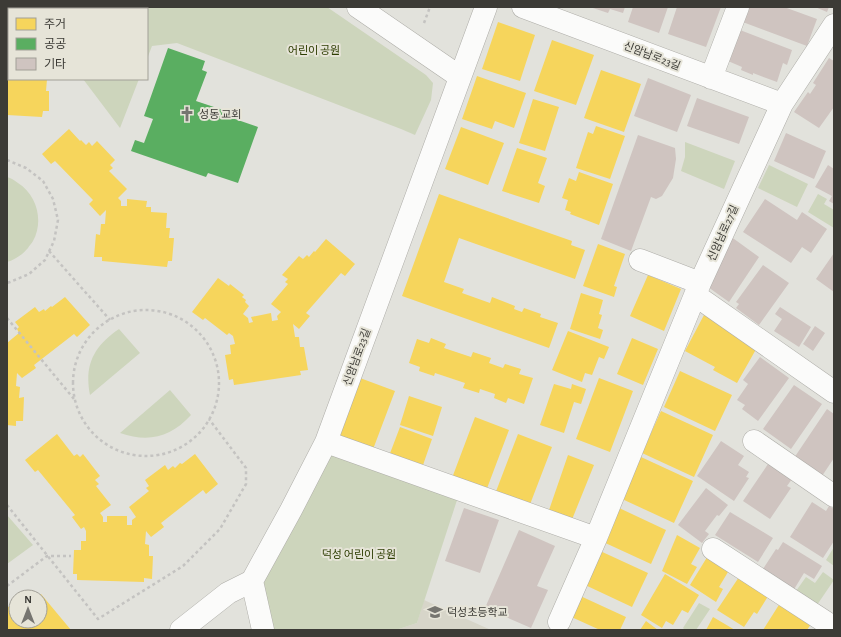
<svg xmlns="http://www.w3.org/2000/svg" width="841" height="637" font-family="'Alegreya Sans','Noto Sans KR',sans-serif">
<rect width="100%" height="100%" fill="#e2e2dc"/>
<!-- built -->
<path fill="#d7d5c9" d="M424 600 491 630H396L417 623Z"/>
<!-- green -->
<path fill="#cdd5bc" d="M29 7H327L426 75 433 83 431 100 415 135 401 129 177 43 152 46 147 59V9H31Z
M83 79H139L120 128Z
M685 142 735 161 724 189 681 171 685 157Z
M769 165 808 184 797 207 758 188Z
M7 177C11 178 14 180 18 183 37 195 44 221 33 241 32 243 29 246 28 248 23 254 15 260 7 262Z
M818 194 827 199 824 204 834 210V228L808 212Z
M119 329 140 353 90 395C84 365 94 346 119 329Z
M170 390 191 415C171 437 149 443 120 433Z
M329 448 459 494 417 623 396 630H269L258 582Z
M7 515 33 545 7 564Z
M834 547V566L826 560Z
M823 572 834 580 817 605 796 591 806 577 815 583Z
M699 603 710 609 696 630H685L683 628Z"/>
<!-- homes -->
<path fill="#f6d55c" d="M498 22 535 35 520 81 482 69Z
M552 40 594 55 576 105 534 91Z
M7 51H9V79H47L46 91H49V111H43L42 117 7 115Z
M601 70 641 84 624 132 584 118Z
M477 76 526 93 514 128 495 121 492 129 462 119Z
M533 99 559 107 545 151 519 143Z
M596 126 625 136 610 179 576 168 588 132 593 134Z
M461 127 504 143 488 185 445 169Z
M69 129 80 141 81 140 86 145 89 142 92 146 97 141 115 160 110 165 113 168 109 171 127 189 118 198 121 201V206H127V199L147 201 146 207H151V212L167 213 166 228H170L169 238H174L172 261H168L167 267 102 261V257H94L96 234 100 235 101 224H105L106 210 100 216 89 204 93 200 55 161 51 164 42 154Z
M517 148 547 158 538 183 545 186 539 203 502 191Z
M579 172 613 184 599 225 570 214 571 212 565 210 568 200 562 198 569 178 576 181Z
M439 194 572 241 571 245 585 250 575 279 459 238 444 282 464 289 462 293 490 303 492 297 515 306 514 309 522 312 524 308 541 314 540 317 558 323 549 348 402 296Z
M326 239 355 264 345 276 341 273 306 313 310 316 299 329 293 324 295 337H299L300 347H304L308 370 300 371 301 375 234 385 233 379 229 380 225 355 231 354 230 345 235 344 233 336 229 333 227 335 205 318 203 320 192 312 218 278 229 286 230 284 244 295 242 297 246 300 245 302 249 306 243 314 248 318 249 323 253 322 251 317 271 313 272 321 278 320 277 316 281 312 271 304 288 284 285 282 288 279 282 275 299 256 303 259 307 255 309 257 314 251 315 252Z
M598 244 625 254 614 286 617 287 614 297 583 286Z
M648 275 681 289 664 331 630 316Z
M581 293 603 300 599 314 602 315 598 328 603 330 600 339 570 329Z
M65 297 90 325 77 337 74 334 34 365 36 368 22 378 17 373 16 386 20 387 19 398 24 397 23 421H16V426L7 425V343L19 333 17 329 19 327 15 322 35 307 39 312 44 309 45 311 51 306 52 307Z
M704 315 759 344 737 383 713 370 715 367 685 351Z
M568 331 609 347 604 359 599 357 592 375 585 373 582 382 552 370Z
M431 338 446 344 444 348 471 357 473 352 491 358 489 363 503 368 505 364 521 369 519 374 533 378 524 404 508 398 506 403 494 398 495 394 480 389 479 393 463 388 465 383 435 373 434 376 419 371 420 367 409 363 417 339 429 343Z
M632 338 658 349 643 385 617 374Z
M680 371 732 395 715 431 664 407Z
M360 378 395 391 372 452 338 439Z
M599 378 633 391 610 452 576 439Z
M554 384 571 389 572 384 586 389 581 404 574 402 564 433 540 425Z
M409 396 442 407 433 436 400 425Z
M661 411 713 435 694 477 642 453Z
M475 417 509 430 486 491 452 478Z
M400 427 432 439 422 468 389 456Z
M57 434 74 456 77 454 80 457 83 454 100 476 95 480 99 484 96 486 111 505 100 513 103 517V522H107V516H127V525H132V520L136 517 129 507 149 491 146 488 149 486 145 480 165 465 168 470 173 466 175 468 180 463 182 464 195 454 218 484 206 494 203 490 161 523 164 527 151 537 146 531 145 544 149 545V556H153L152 579 144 578V582L77 580V574H73L74 550H81V541H86V531L84 527 81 529 72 517 75 515 38 470 35 472 25 460Z
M518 434 552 447 529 507 495 494Z
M568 455 594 465 571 522 548 513Z
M641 457 693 481 674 523 622 499Z
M617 507 666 530 651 564 601 541Z
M677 535 700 548 691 564 697 567 687 584 662 571Z
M598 550 648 573 632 607 583 584Z
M709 554 731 567 719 587 723 589 716 602 690 585Z
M665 574 699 595 688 613 682 610 673 625 666 621 662 628 641 615Z
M741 574 770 593 757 614 754 612 744 627 717 610Z
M41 594 71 630H7V608L11 605 15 609 16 608V621H40V597H37Z
M576 594 626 617 620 630H600L567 615Z
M782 600 813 621 807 630H763Z
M713 617 735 630H706Z
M646 621 658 630H640Z"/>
<!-- public -->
<path fill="#5aae61" d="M168 48 205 61 202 70 207 72 196 101 229 112 232 118 258 127 238 183 208 173 206 177 131 151 135 140 144 143 153 119 144 116Z"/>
<!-- building -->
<path fill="#cfc4c0" d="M590 7H625L623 13 610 9 608 13Z
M633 7H668L659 33 628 22Z
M677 7H721L706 47 668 34Z
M746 7H784L817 19 807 46 740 21Z
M815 7H829L827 12Z
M740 30 792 50 787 65 783 63 777 82 753 73V75L741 70 742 67 728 61Z
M829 58 834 61V107L819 128 794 112 808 92 810 94 816 85 813 83Z
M648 78 691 95 677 132 634 116Z
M697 98 749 117 739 144 687 126Z
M786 133 826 151 814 179 774 161Z
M638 135 675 148 676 159 673 178 662 196 656 199 651 197 631 251 601 239Z
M828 165 834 169V204L829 201 832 196 815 187Z
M765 199 797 220 802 212 827 229 811 253 802 247 791 263 743 232Z
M730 236 759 257 729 302 708 287Z
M834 253V292L816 279Z
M763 265 789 283 759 325 736 308 739 304 736 302Z
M780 307 811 327 799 347 774 331 782 319 775 314Z
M815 326 825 333 813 351 803 344Z
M760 357 789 378 758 421 742 409 745 405 737 400 748 384 743 380Z
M794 385 822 404 791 449 763 429Z
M827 409 834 414V458L822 476 794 458Z
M721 441 744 456 738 465 749 472 746 477 749 478 734 501 697 476Z
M768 464 792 479 787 486 791 488 770 519 743 501Z
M706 488 728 505 719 516 717 515 705 531 709 534 702 543 678 525Z
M812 502 826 511 829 506 834 509V541L823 558 790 537Z
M464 508 499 520 480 573 445 561Z
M730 512 773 538 758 562 715 535Z
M519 530 555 546 537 586 548 590 531 628 485 608Z
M783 542 822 566 814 579 804 573 793 591 761 572 776 549 778 550Z"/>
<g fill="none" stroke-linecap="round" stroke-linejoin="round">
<!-- minor casing -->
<g stroke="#aeada8" stroke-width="23">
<path id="minor" d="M358 7 460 77
M523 7 782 104
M711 78 738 7
M640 260 700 283
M695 295 834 392
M754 441 834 496
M326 442 596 538
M713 549 830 625
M559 622 596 538 700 283 782 104 834 25
M181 630 228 593 252 581
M263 630 252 581 291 510 326 442 486 7"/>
</g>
<!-- path -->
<path stroke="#c4c3c1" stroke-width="2.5" stroke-dasharray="3 3" stroke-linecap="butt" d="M424 23 430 7
M7 160 26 168 43 181 53 199 58 220 54 241 45 260 29 274 10 282 7 283
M49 251 110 320
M73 383a73 73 0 1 1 146 0a73 73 0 1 1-146 0Z
M7 318 74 399
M7 505 98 619 183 566 220 529 246 484V468L209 419
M7 586 47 556H71"/>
<!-- minor -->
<use href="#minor" stroke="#fbfbfa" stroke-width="22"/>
</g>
<!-- icons -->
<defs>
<g id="church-bare" transform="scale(1.2)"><path d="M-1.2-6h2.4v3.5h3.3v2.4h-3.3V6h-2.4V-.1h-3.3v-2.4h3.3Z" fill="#767570" stroke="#e6e4d8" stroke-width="2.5" paint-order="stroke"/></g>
<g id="school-bare" transform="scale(1.2)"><path d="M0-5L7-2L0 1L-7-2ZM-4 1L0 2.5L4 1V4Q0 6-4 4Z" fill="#767570" stroke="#e6e4d8" stroke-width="2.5" paint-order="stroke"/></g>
</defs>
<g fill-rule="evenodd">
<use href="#church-bare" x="187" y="114"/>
<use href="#school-bare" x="435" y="612"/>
</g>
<g text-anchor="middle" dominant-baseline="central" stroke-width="4" stroke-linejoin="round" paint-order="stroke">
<!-- park labels -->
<g font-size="11" fill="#2f3e03" stroke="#e6e4d8">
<text x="314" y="50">어린이 공원</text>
<text x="359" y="554">덕성 어린이 공원</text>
</g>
<!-- street labels -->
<g font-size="11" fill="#3c3b36" stroke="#e6e4d8">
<text transform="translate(652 56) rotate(21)">신암남로23길</text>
<text transform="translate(723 233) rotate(-66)">신암남로27길</text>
<text transform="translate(357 357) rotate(-70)">신암남로23길</text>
</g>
<!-- poi labels -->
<g font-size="11" fill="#3c3b36" stroke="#e6e4d8" text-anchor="start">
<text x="199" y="114">성동 교회</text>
<text x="447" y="612">덕성초등학교</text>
</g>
</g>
<!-- border -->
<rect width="841" height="637" fill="none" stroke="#3c3b36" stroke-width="16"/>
<!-- legend -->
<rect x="8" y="8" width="140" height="72" fill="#e6e4d8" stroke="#a2a097"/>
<rect x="16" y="18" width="20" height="12" fill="#f6d55c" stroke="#a2a097"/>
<text x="44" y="28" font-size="12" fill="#3c3b36">주거</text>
<rect x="16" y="38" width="20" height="12" fill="#5aae61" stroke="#a2a097"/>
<text x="44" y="48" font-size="12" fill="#3c3b36">공공</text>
<rect x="16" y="58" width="20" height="12" fill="#cfc4c0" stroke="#a2a097"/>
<text x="44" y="68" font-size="12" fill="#3c3b36">기타</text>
<!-- north arrow -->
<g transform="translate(28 609)"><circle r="19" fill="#e6e4d8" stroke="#a2a097"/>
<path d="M0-3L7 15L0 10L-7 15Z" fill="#767570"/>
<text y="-6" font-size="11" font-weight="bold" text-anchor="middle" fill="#3c3b36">N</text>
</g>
</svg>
